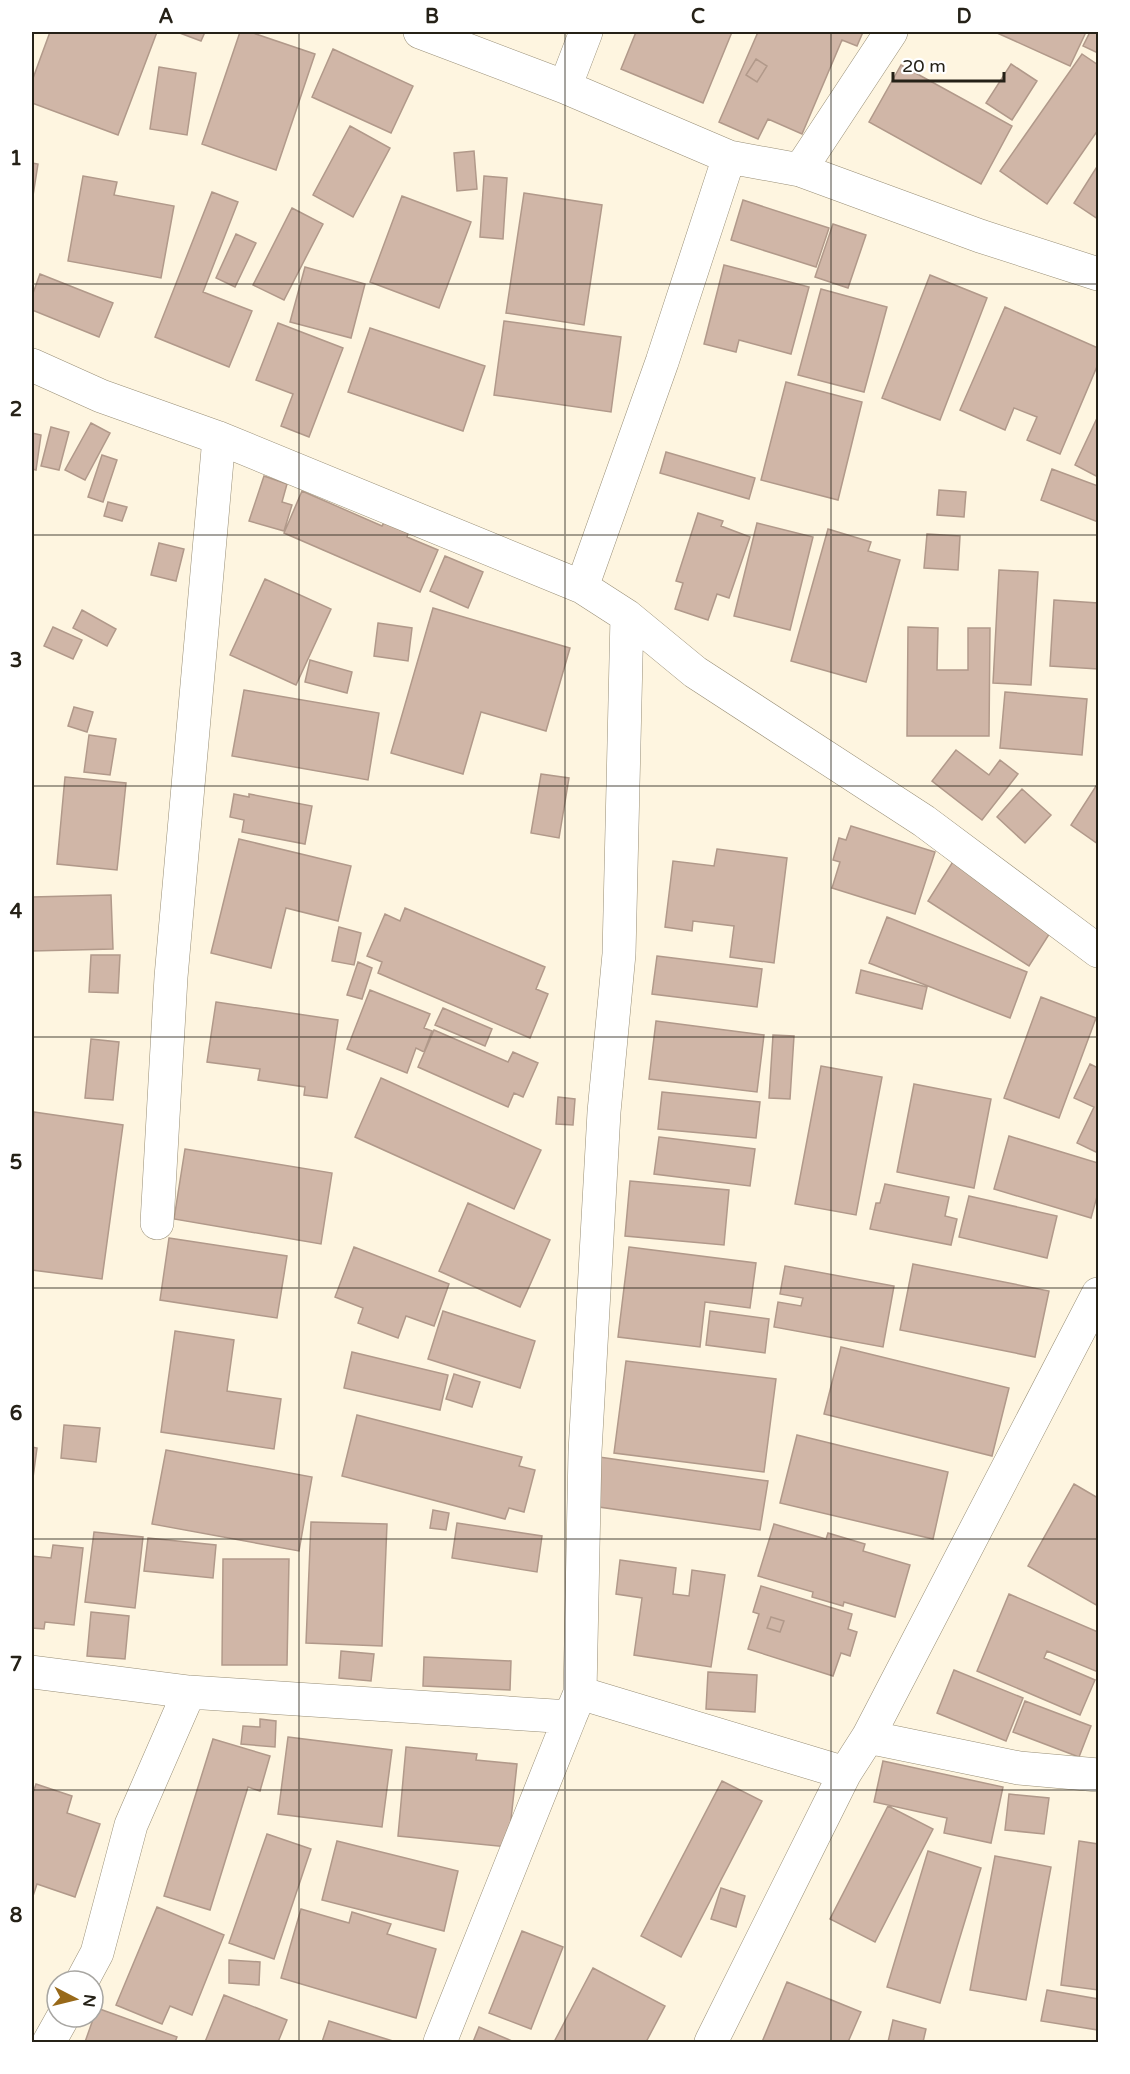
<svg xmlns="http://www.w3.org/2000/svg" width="1130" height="2074" font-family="'Varela Round',sans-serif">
<rect width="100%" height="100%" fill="#fef5e0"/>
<!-- building -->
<path fill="#d0b6a7" stroke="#b1998a" stroke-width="1.5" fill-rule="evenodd" d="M50 32H157L118 135 32 103V81Z
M177 32H205L201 41Z
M240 32H250L315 54 276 170 202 144Z
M636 32H732L703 103 621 69Z
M758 32H863L857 46 842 40 802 134 768 119 758 139 719 122ZM756 59 767 66 757 82 746 75Z
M995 32H1086L1070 66Z
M1090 32H1098V53L1083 46Z
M333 49 413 86 391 133 312 97Z
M1082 54 1098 65V130L1047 204 1000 171Z
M756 59 767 66 757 82 746 75Z
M1011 64 1037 81 1012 120 986 103Z
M901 65 1012 126 981 184 869 122Z
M159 67 196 73 187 135 150 129Z
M350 126 390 148 353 217 313 195Z
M474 151 477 189 457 191 454 153Z
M32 163 38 164 32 202Z
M1098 165V219L1074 203Z
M83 176 117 182 114 195 174 206 161 278 68 261Z
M484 176 507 178 503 239 480 237Z
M212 192 238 202 203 292 252 311 229 367 155 337Z
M524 193 602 205 584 325 506 313Z
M402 196 471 222 439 308 370 282Z
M743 200 829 228 816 267 731 240Z
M292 208 323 224 284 300 253 285Z
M833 224 866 235 848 288 815 277Z
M236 234 256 243 235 287 216 278Z
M724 265 809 287 791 354 739 340 736 352 704 344Z
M305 267 365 284 351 338 290 322Z
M40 274 113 303 99 337 32 310V296Z
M930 275 987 298 940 420 882 398Z
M821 289 887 307 864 392 798 375Z
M1005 307 1098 348V364L1060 454 1027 440 1037 417 1014 408 1005 430 960 410Z
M504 321 621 337 611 412 494 395Z
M278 323 343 348 309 437 281 426 293 394 256 380Z
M370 328 485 366 463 431 348 392Z
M786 382 862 402 838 500 761 480Z
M1098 416V477L1075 465Z
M91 423 110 433 85 480 65 470Z
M51 427 69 432 59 470 41 466Z
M32 433 41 435 36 470 32 469Z
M666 452 755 478 749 499 660 473Z
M102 455 117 460 103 502 88 497Z
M1052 469 1098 486V522L1041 500Z
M264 476 287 484 282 502 292 505 284 531 249 521Z
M939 490 966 492 964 517 937 515Z
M302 491 382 526 385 521 409 531 407 537 438 550 420 592 284 533Z
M108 502 127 507 122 521 104 516Z
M698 513 723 521 721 526 750 537 729 598 717 594 708 620 675 609 683 583 676 581Z
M757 523 813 537 790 630 734 616Z
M828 529 871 542 868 551 900 560 866 682 791 661Z
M927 534 960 536 958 570 924 568Z
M159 543 184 549 176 581 151 575Z
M445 556 483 572 468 608 430 591Z
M999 570 1038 572 1031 685 993 683Z
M265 579 331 609 296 685 230 655Z
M1054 600 1098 603V669L1050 666Z
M433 608 570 648 546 731 481 712 463 774 391 753Z
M82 610 116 629 107 646 73 628Z
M378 623 412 628 408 661 374 656Z
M53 627 82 640 73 659 44 646Z
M908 627 938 628 937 670H968V628H990L989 736H907Z
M310 660 352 672 347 693 305 682Z
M244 690 379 713 368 780 232 756Z
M1005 692 1087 699 1082 755 1000 748Z
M74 707 93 712 87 732 68 726Z
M89 735 116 739 110 775 84 772Z
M956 750 989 775 1000 760 1018 774 982 820 932 781Z
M541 774 569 778 559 838 531 833Z
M65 777 126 783 117 870 57 864Z
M1098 783V844L1071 825Z
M1022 789 1051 815 1025 843 997 817Z
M234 794 249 797V794L312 806 305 844 242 832 244 820 230 817Z
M851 826 935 852 915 914 832 888 840 862 833 860 839 838 846 840Z
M239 839 351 866 338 921 286 908 271 968 211 953Z
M717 849 787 858 774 963 730 957 734 926 693 921 692 931 665 927 673 861 714 866Z
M954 860 1055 925 1029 966 928 901Z
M111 895 113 949 32 951V897Z
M405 908 545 967 536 989 548 994 530 1038 378 973 382 962 367 956 385 914 400 921Z
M887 917 1027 972 1010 1018 869 963Z
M339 927 361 933 354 965 332 961Z
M91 955H120L118 993 89 992Z
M657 956 762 969 757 1007 652 994Z
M358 962 372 968 362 999 347 995Z
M861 970 927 987 922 1009 856 993Z
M370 990 430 1014 424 1028 432 1031 424 1052 416 1048 407 1073 347 1049Z
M1041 997 1096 1018 1059 1118 1004 1098Z
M216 1002 338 1020 327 1098 304 1095 305 1087 258 1080 260 1069 207 1062Z
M443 1008 492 1029 485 1046 435 1025Z
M656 1021 764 1035 757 1092 649 1079Z
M434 1030 508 1062 513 1052 538 1063 523 1097 514 1093 508 1107 418 1067Z
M773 1035 794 1036 790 1099 769 1098Z
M91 1039 119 1042 113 1100 85 1098Z
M1090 1064 1098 1068V1153L1077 1143 1094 1107 1074 1098Z
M821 1066 882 1077 856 1215 795 1204Z
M381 1078 541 1150 514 1209 355 1137Z
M914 1084 991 1099 974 1188 897 1172Z
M662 1092 760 1102 756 1138 658 1129Z
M558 1097 575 1099 573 1125 556 1124Z
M34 1112 123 1125 102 1279 32 1270V1130Z
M1009 1136 1098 1163V1193L1091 1218 994 1189Z
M659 1137 755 1149 750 1186 654 1174Z
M185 1149 332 1173 321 1244 174 1219Z
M630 1181 729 1190 724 1245 625 1236Z
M885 1184 949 1197 945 1216 957 1219 951 1245 870 1229 876 1203H880Z
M969 1196 1057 1216 1047 1258 959 1237Z
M468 1203 550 1240 520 1307 439 1271Z
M169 1238 287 1256 277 1318 160 1300Z
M354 1247 449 1284 434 1326 406 1316 398 1338 358 1323 363 1308 335 1297Z
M629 1247 756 1263 750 1308 705 1302 700 1347 618 1337Z
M913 1264 1049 1291 1035 1357 900 1330Z
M785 1266 894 1286 883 1347 774 1327 778 1302 801 1306 803 1298 780 1294Z
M443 1311 535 1341 520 1388 428 1359Z
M710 1311 769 1319 765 1353 706 1345Z
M175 1331 234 1340 227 1391 281 1399 274 1449 161 1432Z
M841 1347 1009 1388 992 1456 824 1414Z
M352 1352 448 1375 440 1410 344 1388Z
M626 1361 776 1379 764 1472 614 1453Z
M454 1374 480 1382 472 1407 446 1399Z
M357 1415 522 1457 519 1466 535 1470 524 1512 509 1508 505 1519 342 1476Z
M64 1425 100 1428 96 1462 61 1458Z
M797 1435 948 1472 933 1539 780 1503Z
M32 1447 37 1448 32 1485Z
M166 1450 312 1477 299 1551 152 1524Z
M592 1456 768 1481 760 1530 585 1505Z
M1074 1484 1098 1498V1606L1028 1566Z
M433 1510 449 1513 446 1530 430 1528Z
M311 1522 387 1524 382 1646 306 1643Z
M457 1523 542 1536 537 1572 452 1558Z
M774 1524 826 1539 828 1533 865 1544 863 1551 910 1565 895 1617 844 1602 843 1606 812 1597 813 1592 758 1576Z
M94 1532 143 1537 135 1608 85 1602Z
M148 1538 216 1545 213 1578 144 1571Z
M53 1545 83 1548 74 1625 45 1622 44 1629 32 1628V1556L51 1558Z
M223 1559H289L287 1665H222Z
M620 1560 676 1568 673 1594 689 1596 692 1570 725 1575 711 1667 634 1655 642 1598 616 1594Z
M761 1586 852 1614 848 1629 857 1632 850 1656 841 1653 833 1676 748 1649 759 1614 753 1612ZM771 1617 784 1621 780 1632 767 1628Z
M1009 1594 1098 1632V1672L1047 1651 1044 1658 1095 1680 1080 1715 977 1671Z
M91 1612 129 1616 125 1659 87 1656Z
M771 1617 784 1621 780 1632 767 1628Z
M341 1651 374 1654 371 1681 339 1678Z
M424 1657 511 1661 510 1690 423 1686Z
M954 1670 1023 1698 1006 1741 937 1713Z
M708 1672 757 1675 755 1712 706 1709Z
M1025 1701 1091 1726 1079 1757 1013 1732Z
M260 1719 276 1721 275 1747 241 1744 243 1726 260 1727Z
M288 1737 392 1750 382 1827 278 1814Z
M213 1739 270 1756 260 1791 248 1787 210 1910 164 1896Z
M406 1747 477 1754 476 1760 517 1764 508 1847 398 1836Z
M883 1761 1003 1787 991 1843 944 1833 947 1818 874 1802Z
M722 1781 762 1801 681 1957 641 1936Z
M36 1784 72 1796 67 1813 100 1824 75 1897 37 1884 33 1896 32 1895V1796Z
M1009 1794 1049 1798 1044 1834 1005 1830Z
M888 1806 933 1829 875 1942 830 1919Z
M267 1834 311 1849 274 1959 229 1943Z
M337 1841 458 1871 444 1931 322 1900Z
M1079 1841 1098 1844V1990L1061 1985Z
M928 1851 981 1868 940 2003 887 1987Z
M995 1856 1051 1867 1026 2000 970 1990Z
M721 1888 745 1896 736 1927 711 1919Z
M157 1907 224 1935 192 2015 170 2006 162 2024 116 2005Z
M301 1909 349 1923 352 1912 391 1924 387 1934 436 1949 416 2018 281 1978Z
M522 1931 563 1947 531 2029 489 2013Z
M229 1960 260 1962 259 1985 229 1983Z
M593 1968 665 2006 646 2042H554Z
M787 1982 861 2012 848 2042H762Z
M1047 1990 1098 1999V2030L1041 2021Z
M224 1995 287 2020 278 2042H205Z
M97 2008 177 2037 175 2042H85Z
M893 2020 926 2029 923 2042H888Z
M329 2021 396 2042H322Z
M479 2027 512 2041V2042H473Z"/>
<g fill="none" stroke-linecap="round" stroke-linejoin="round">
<!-- minor casing -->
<g stroke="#988e76" stroke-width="34">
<path id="minor" d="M420 32 565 87 729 157 800 170 980 236 1098 274
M565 87 586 32
M800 170 891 32
M32 365 101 396 219 438 582 587 627 616 695 672 924 821 1098 951
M582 587 662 362 729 157
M157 1223 171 977 219 438
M32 1672 189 1692 570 1717 580 1693 845 1773
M580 1693 585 1452 604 1112 619 954 627 616
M868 1737 1019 1768 1098 1775
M82 1981 97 1953 131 1825 189 1692
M49 2042 63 2017
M440 2042 570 1717
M711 2042 845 1773 868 1737 1098 1294"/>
</g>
<!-- minor -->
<use href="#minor" stroke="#fff" stroke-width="33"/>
</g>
<!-- grid -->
<path fill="none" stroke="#252117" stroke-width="1.5" stroke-opacity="0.55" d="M299 32V2042M565 32V2042M831 32V2042M32 284H1098M32 535H1098M32 786H1098M32 1037H1098M32 1288H1098M32 1539H1098M32 1790H1098"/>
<!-- border -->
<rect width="1130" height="2074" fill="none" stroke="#ffffff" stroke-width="66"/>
<!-- north arrow -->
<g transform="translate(75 1999) rotate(97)"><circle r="28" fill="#ffffff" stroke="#a8a6a2" stroke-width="1.5"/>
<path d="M0-4.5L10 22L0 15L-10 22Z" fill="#986919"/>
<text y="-9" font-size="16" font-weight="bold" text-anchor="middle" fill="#252117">N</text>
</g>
<!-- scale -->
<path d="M893 72v9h111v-9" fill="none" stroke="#252117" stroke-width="3"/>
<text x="902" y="72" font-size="18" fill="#252117" stroke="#ffffff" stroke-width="4.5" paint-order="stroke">20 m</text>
<rect x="33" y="33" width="1064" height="2008" fill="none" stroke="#252117" stroke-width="2"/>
<g font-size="20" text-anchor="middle" font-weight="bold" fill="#252117">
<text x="166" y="23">A</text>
<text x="432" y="23">B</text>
<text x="698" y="23">C</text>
<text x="964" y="23">D</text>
<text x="16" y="165">1</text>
<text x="16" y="416">2</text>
<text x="16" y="667">3</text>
<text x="16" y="918">4</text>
<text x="16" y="1169">5</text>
<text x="16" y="1420">6</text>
<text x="16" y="1671">7</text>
<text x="16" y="1922">8</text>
</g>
</svg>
